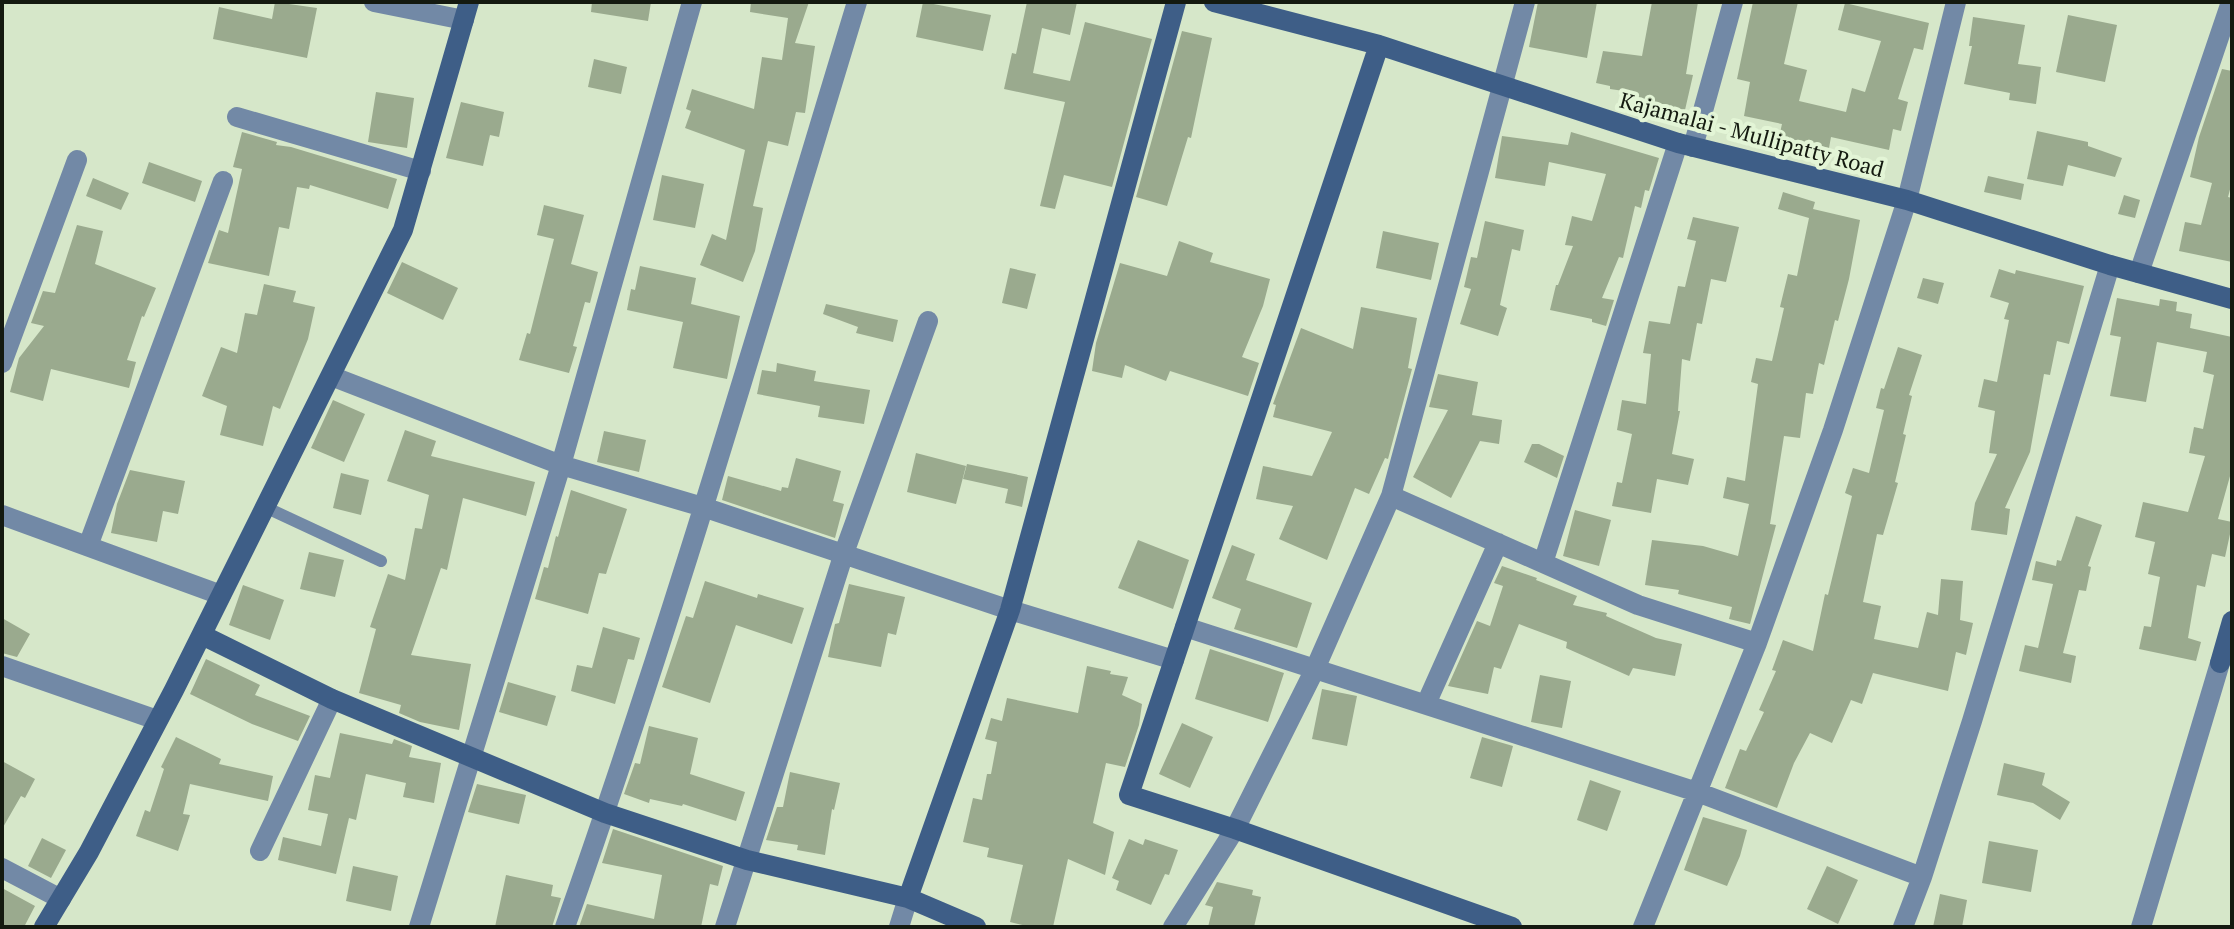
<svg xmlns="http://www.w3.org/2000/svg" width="2234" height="929" font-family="'PT Serif',serif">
<rect width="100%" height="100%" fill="#d6e7c9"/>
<!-- building -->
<path fill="#9aaa8e" d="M275 2 317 8 307 58 213 39 219 7 272 19Z
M592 2H651L648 21 591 12Z
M751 2H809L795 43 815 46 805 113 796 112 788 146 768 141 753 206 763 208 755 251 743 282 700 265 712 234 726 240 745 150 685 128 691 111 686 109 692 89 754 109 762 57 782 60 788 18 750 12Z
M923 2 991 15 983 51 916 37Z
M1027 2H1077L1070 35 1042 28 1033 73 1070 81 1085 22 1152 39 1112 187 1064 175 1055 209 1040 206 1065 102 1004 89 1012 53 1016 54Z
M1538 2H1597L1587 58 1529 47Z
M1652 2H1698L1686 74 1693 75 1685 110 1636 98 1638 93 1610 89V86L1596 83 1603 51 1642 56Z
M1753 2H1798L1784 64 1807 70 1799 101 1846 112 1852 88 1865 92 1881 41 1838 30 1845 3 1929 23 1923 50 1914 48 1898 99 1908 102 1901 131 1893 129 1889 150 1831 137 1829 148 1779 137 1782 124 1744 116 1750 82 1737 79Z
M2068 15 2117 25 2105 82 2056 72Z
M1973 17 2025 25 2018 64 2041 67 2036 104 2009 100 2010 93 1964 84 1972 46H1969Z
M1182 31 1212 38 1191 138 1188 137 1167 206 1136 197Z
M594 59 627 67 621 94 588 87Z
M2222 69 2232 71V182L2228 197 2232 198V262L2179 251 2185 222 2201 225 2212 183 2190 177 2199 137Z
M376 92 414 98 407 148 368 142Z
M461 102 504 112 499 137 490 135 483 166 446 158Z
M2037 131 2088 142V146L2122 158 2115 177 2068 165 2063 186 2027 179Z
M242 132 277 142 276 145 291 147 397 179 388 209 310 185 309 189 297 187 289 229 279 227 269 276 208 263 219 230 228 233 242 169 233 167Z
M1571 132 1659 158 1649 191 1645 190 1641 208 1635 206 1623 258 1619 257 1602 298 1614 300 1606 326 1592 322V319L1550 310 1556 285H1558L1573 246 1565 245 1572 216 1592 221 1606 174 1549 162 1545 186 1495 178 1502 136 1568 145Z
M149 162 202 181 195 202 142 183Z
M662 175 704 184 695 228 653 220Z
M1988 176 2024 184 2021 200 1984 192Z
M93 178 129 193 121 210 86 196Z
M1783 192 1815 202 1813 209 1860 220 1849 279 1838 321 1835 320 1824 365 1819 363 1813 394 1806 393 1800 438 1784 436 1770 524 1776 525 1750 624 1729 619 1732 607 1678 594 1679 590 1645 585 1652 540 1703 546 1738 556 1749 504 1723 498 1727 477 1745 481 1758 384 1751 382 1756 358 1772 361 1784 308 1780 307 1788 274 1797 276 1809 218 1778 209Z
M2124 195 2140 200 2135 218 2118 214Z
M544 205 584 215 571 264 598 272 590 303 585 302 573 346 577 347 569 373 519 360 527 333 530 334 554 239 537 235Z
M1693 217 1739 227 1726 282 1711 279 1702 324 1697 323 1690 361 1682 359 1678 411H1680L1672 454 1694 459 1688 485 1657 479 1651 513 1612 506 1617 482 1622 483 1632 434 1617 430 1622 400 1646 404 1651 354 1643 353 1649 321 1670 324 1678 286 1685 287 1696 241 1687 239Z
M1485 221 1524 230 1520 251 1512 249 1500 305 1507 308 1498 336 1460 324 1471 289 1464 287 1471 257 1477 258Z
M77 225 103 231 95 264 156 288 144 317 142 316 127 360 136 362 129 388 51 369 43 401 10 392 19 358 44 326 31 323 43 291 55 293Z
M1383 231 1439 243 1431 280 1376 268Z
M1179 241 1213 253 1210 262 1270 279 1263 306 1242 357 1259 363 1248 396 1170 371 1166 381 1125 365 1122 378 1092 371 1096 343 1120 263 1167 276Z
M402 262 458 288 443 320 387 293Z
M640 266 696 278 691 304 740 316 727 379 673 368 683 322 627 310 631 289 635 290Z
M1010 268 1036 274 1027 309 1002 303Z
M1999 269 2015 274 2016 270 2084 286 2069 344 2057 341 2050 375 2044 374 2030 452 2005 508 2010 509 2007 535 1971 530 1975 503 1997 454 1989 453 1995 411 1978 407 1984 379 1997 382 2009 320 2004 319 2009 303 1990 297Z
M1923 278 1944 283 1938 304 1917 298Z
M264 284 296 291 293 302 315 307 308 339 280 409 273 406 263 446 220 435 227 406 202 396 221 347 237 353 245 313 257 315Z
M2117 298 2159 306 2160 299 2177 302 2176 311 2192 314 2190 328 2232 337V469L2218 519 2232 522V525L2225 557 2212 554 2205 587 2197 585 2188 638 2201 642 2196 661 2139 649 2144 626 2151 627 2160 577 2148 574 2155 542 2135 537 2143 502 2188 512 2205 456 2189 453 2194 427 2203 429 2214 375 2203 372 2207 352 2157 342 2146 402 2110 396 2121 337 2110 335Z
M826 304 898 320 893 342 856 333 858 327 823 314Z
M1361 307 1417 318 1408 368 1412 369 1388 459 1385 458 1369 494 1355 488 1327 560 1279 539 1293 506 1256 499 1263 466 1312 476 1332 432 1273 417 1276 405 1273 404 1301 328 1353 349Z
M1898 347 1922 355 1909 395 1912 396 1903 434 1906 435 1895 482 1898 483 1883 535 1877 534 1863 602 1881 606 1874 639 1918 648 1927 612 1938 615 1941 579 1963 581 1960 620 1973 623 1966 655 1956 652 1948 691 1873 673 1862 704 1851 700 1832 743 1810 733 1794 763 1777 808 1725 788 1740 749 1746 751 1764 712 1759 710 1776 671 1772 670 1783 640 1813 651 1825 594 1828 595 1852 496 1845 493 1853 468 1869 473 1884 410 1876 408 1881 388 1884 389Z
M777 363 816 371 814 381 870 390 864 424 818 417 820 406 757 394 762 370 776 372Z
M1438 374 1478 382 1472 415 1502 420 1499 444 1480 441 1451 498 1413 477 1448 410 1429 407Z
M333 400 365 414 344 462 311 448Z
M405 430 436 441 431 456 535 482 526 516 463 498 447 570 441 568 411 655 471 664 459 730 420 722 399 713 401 705 359 693 376 629 370 627 388 574 405 580 415 528 422 529 429 495 387 481Z
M604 431 646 440 639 472 597 462Z
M1532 444H1539L1564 456 1557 478 1524 462Z
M916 453 966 466 956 504 907 492Z
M796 458 841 471 833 501 844 504 835 538 722 500 728 476 781 491 782 487 788 488Z
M967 464 1028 477 1022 507 1005 503 1008 489 963 479Z
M130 470 185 481 178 514 163 511 157 542 111 533 117 504Z
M341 473 369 480 361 515 333 508Z
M571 490 627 509 606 574 599 573 588 614 535 599 544 567 548 568 556 536 558 537Z
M1575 510 1611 520 1599 566 1563 556Z
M2076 516 2102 525 2088 566 2091 567 2086 591 2079 590 2063 653 2076 656 2071 683 2019 671 2025 645 2038 648 2053 584 2032 580 2036 561 2056 566 2057 560 2061 561Z
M1138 540 1189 560 1173 609 1118 588Z
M1232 545 1255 554 1246 580 1312 603 1297 648 1234 629 1241 609 1212 598Z
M309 552 344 560 335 597 300 589Z
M1502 566 1537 578 1536 580 1577 596 1573 605 1607 613 1606 616 1656 638 1682 644 1675 676 1633 668 1629 676 1566 648 1567 642 1519 624 1501 669 1494 667 1488 694 1448 686 1477 621 1490 626 1503 586 1494 583Z
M705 581 757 598 758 594 804 608 792 644 736 625 710 703 662 687 686 616 693 618Z
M849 584 905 597 896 635 888 633 881 667 828 657 835 624 839 623Z
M243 585 284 600 270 640 229 625Z
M2 618 30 634 17 657 2 653Z
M603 627 640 638 634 660 628 659 615 704 571 691 577 665 592 668Z
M1210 649 1284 673 1268 722 1195 699Z
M206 659 260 685 255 695 310 716 298 741 252 724 190 694Z
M1087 666 1111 671 1110 674 1128 677 1122 695 1142 704 1139 725 1125 767 1106 763 1093 823 1114 832 1105 875 1068 859 1053 927H1031L1010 922 1023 865 987 857 989 848 963 842 973 798 982 800 987 774H991L997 742 985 739 991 718 1002 721 1007 698 1078 713Z
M1540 675 1571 681 1562 728 1531 722Z
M508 682 556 696 547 726 499 712Z
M1322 689 1357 696 1347 746 1312 739Z
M1182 723 1213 737 1190 788 1159 774Z
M649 726 698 738 690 774 745 792 736 821 683 804 682 806 650 799 649 803 624 794 635 763 640 764Z
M340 733 392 744 394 739 412 746 409 757 441 763 434 803 403 797 406 783 366 774 356 820 349 818 336 874 278 860 283 837 321 846 328 814 308 810 315 775 330 778Z
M176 737 221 759 219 764 273 776 268 801 190 784 183 814 190 815 178 851 136 836 145 810 150 812 164 769 161 767Z
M1482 737 1513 746 1502 787 1470 778Z
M2 761 35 779 25 798 21 796 2 829Z
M2004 763 2045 773 2042 785 2070 802 2060 820 2033 803 1997 795Z
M790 772 840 783 834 810 832 809 825 855 797 850 798 845 766 840 777 807H783Z
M1590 780 1621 791 1607 831 1577 820Z
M477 784 526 795 519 824 468 812Z
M1703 817 1747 830 1740 856 1727 886 1684 870Z
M613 829 723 866 718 886 710 884 701 927H579L587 904 654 919 662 875 602 863Z
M42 838 66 850 51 878 28 866Z
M1129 839 1143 845 1145 839 1178 850 1169 875 1165 874 1151 905 1116 890 1119 881 1112 878Z
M1989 841 2038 850 2031 892 1982 883Z
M353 866 398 876 391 911 346 901Z
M1827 866 1858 880 1838 924 1807 909Z
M506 875 553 885 551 896 561 898 552 927H495Z
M1217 882 1253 890 1252 895 1261 897 1254 927H1208L1213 907 1205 905Z
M2 888 35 906 24 927H2Z
M1940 894 1967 900 1962 927H1933Z"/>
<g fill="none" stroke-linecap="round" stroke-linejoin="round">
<!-- lane -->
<path stroke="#7289a6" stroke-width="12" d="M265 507 381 561"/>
<!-- street -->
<path stroke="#7289a6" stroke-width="20" d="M374 2 464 20
M237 117 421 171
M1693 147 1733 2
M2139 273 2231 2
M2 363 77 160
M331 376 561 465 703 507 1010 610 1174 660
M1391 496 1638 605 1757 643
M2 515 221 595
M88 546 223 181
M1543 563 1678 143
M1185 627 1697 792 1922 877
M2 666 157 720
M1426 704 1498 543
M260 851 332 699
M2 868 61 899
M419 927 561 465 692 2
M565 927C673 622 763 311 857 2
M725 927 844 553 928 321
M899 927 908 898
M1173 927 1235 829 1315 669 1391 496 1525 2
M1643 927 1757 643 1833 430 1907 200 1956 2
M1903 927 1922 877 1972 721 2110 265
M2141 927 2220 663"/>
<!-- secondary -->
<path stroke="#3e5e87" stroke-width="20" d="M1214 2 1379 45 1678 143 1907 200 2110 265 2232 299
M1379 45 1129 795 1235 829 1512 927
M202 635 332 699 605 813 747 860 908 898 976 927
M2220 663 2232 621
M908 898 1010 610 1176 2
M44 927 89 852 174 690 403 230 469 2"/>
</g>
<g text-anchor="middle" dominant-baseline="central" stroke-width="8" stroke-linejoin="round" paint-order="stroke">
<!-- street labels -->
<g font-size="22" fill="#141a10" stroke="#e3f5d6">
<text transform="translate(1752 134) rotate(15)">Kajamalai - Mullipatty Road</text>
</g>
</g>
<!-- border -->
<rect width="2234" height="929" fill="none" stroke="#141a10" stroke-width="8"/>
</svg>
